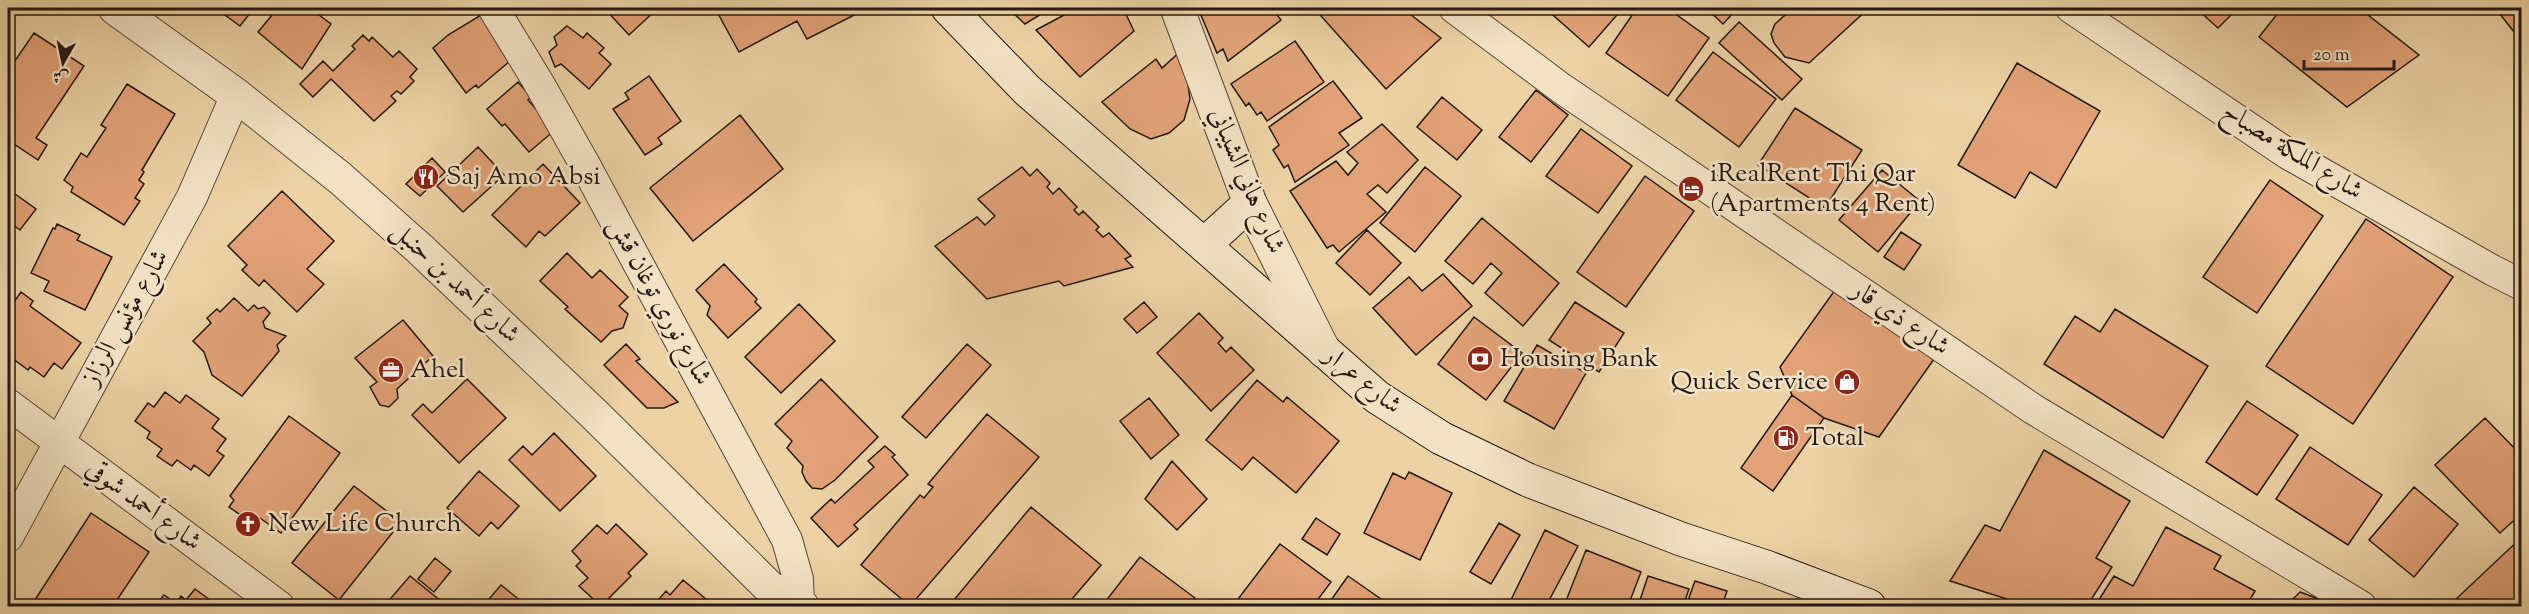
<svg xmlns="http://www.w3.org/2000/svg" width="2529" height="614" font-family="'Sorts Mill Goudy',Amiri,serif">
<rect width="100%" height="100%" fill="#ecd2a5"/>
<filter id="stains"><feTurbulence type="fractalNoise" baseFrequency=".00333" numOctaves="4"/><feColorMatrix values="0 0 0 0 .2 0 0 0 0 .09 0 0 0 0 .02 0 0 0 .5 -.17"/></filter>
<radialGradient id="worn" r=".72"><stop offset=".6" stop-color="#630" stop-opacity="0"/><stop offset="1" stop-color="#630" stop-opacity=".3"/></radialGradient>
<!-- building -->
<path fill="#e2a278" stroke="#251812" stroke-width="1.5" d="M219 8H254L240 26 225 15 226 13Z
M278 8H312L311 9 331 24 302 69 258 32Z
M604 8H658L629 35Z
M715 8H868L807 39 797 21 739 52Z
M1008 8H1051L1025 24Z
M1077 8H1123L1134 31 1080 77 1036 30Z
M1198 8H1272L1281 20 1228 61 1223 49 1217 53Z
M1314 8H1402L1441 38 1386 89Z
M1545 8H1623L1589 47Z
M1637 8H1667L1709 38 1668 96 1606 53Z
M1706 8H1738L1723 24Z
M1793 8H1869L1809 63 1785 57 1774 43 1771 34 1775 24Z
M2196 8H2238L2218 28Z
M2282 8H2359L2419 55 2347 107 2259 37Z
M2503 8H2522V42L2499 13Z
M481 15 510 61 478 88 476 85 466 93 433 48 448 35Z
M1739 22 1802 79 1782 100 1719 43Z
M567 26 583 38 587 33 604 48 599 53 611 64 589 89 561 64 555 67 549 52 557 45 554 37Z
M34 33 84 66 36 138 47 145 38 160 8 140V84L15 72 10 68Z
M363 35 369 41 372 37 393 57 399 51 417 69 410 77 414 81 401 94 397 91 391 96 396 101 374 121 331 79 313 97 300 84 323 61 333 71 355 49 352 46Z
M1295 41 1324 82 1267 121 1261 112 1257 115 1249 103 1246 106 1231 84Z
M1183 49 1190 99 1184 120 1169 133 1151 139 1130 129 1102 102 1156 59 1162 68Z
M1713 52 1776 99 1739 147 1676 100Z
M2017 63 2100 111 2056 188 2030 172 2015 198 1958 165Z
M649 76 681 121 658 138 662 144 645 155 613 109 629 99 625 93Z
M1333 81 1362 118 1339 133 1349 145 1295 182 1288 165 1284 168 1273 150 1279 145 1269 127Z
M518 82 531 97 528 100 555 130 529 152 505 124 502 126 487 109Z
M127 84 175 114 142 170 144 172 139 180 144 184 135 198 140 201 124 225 71 192 73 187 64 180 81 153 87 157 106 128 101 125Z
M1536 90 1568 115 1531 162 1499 137Z
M1442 97 1482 130 1457 160 1417 127Z
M1795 108 1862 150 1825 208 1758 165Z
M740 115 783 169 693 241 650 188Z
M1382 124 1418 160 1387 193 1378 185 1367 194 1386 212 1339 252 1333 245 1327 248 1290 191 1336 161 1348 175 1358 163 1347 152Z
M1581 129 1632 166 1598 213 1546 176Z
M478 147 504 175 463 212 437 186Z
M432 158 445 172 420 196 406 184Z
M543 164 580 203 545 236 539 231 526 247 492 215Z
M1022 167 1030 176 1037 169 1050 183 1047 187 1053 194 1059 188 1077 207 1074 210 1079 215 1083 211 1099 227 1096 230 1103 237 1109 233 1131 256 1125 259 1133 267 1064 286 1059 281 987 299 935 246 977 217 985 225 995 216 978 199Z
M1425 167 1461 196 1415 252 1380 223Z
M1882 170 1920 201 1878 252 1839 220Z
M1645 176 1694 211 1626 307 1577 272Z
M2270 180 2323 216 2257 313 2203 277Z
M8 189 36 209 20 230 8 221Z
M282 191 334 241 307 269 324 284 297 312 264 280 259 286 242 270 247 265 228 246Z
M1482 218 1559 283 1523 326 1485 293 1502 273 1491 263 1473 284 1445 261Z
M2366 219 2453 277 2353 424 2266 366Z
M57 224 80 235 77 240 112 257 85 310 44 291 49 281 31 273 53 228 55 229Z
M1367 230 1401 263 1370 295 1336 263Z
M1901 232 1921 245 1904 270 1884 257Z
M567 253 592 278 600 270 628 297 619 306 628 314 623 328 612 331 601 342 565 309 568 307 540 281Z
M724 264 757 299 755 302 761 308 728 338 707 315 710 306 696 290Z
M1443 274 1472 306 1416 355 1373 308 1409 277 1422 291Z
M1840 283 1939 352 1879 437 1824 418 1792 395 1780 367Z
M21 292 33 301 30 306 81 343 62 369 54 363 44 377 30 367 28 370 8 355V307L9 309Z
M234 298 248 311 254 305 258 309 264 307 270 313 263 322 265 328 286 336 277 345 279 351 242 396 212 375 204 352 193 341 211 323 207 318 217 309 220 312Z
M1144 302 1157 317 1137 333 1124 319Z
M1575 302 1624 333 1599 372 1549 340Z
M799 304 835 341 781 393 745 357Z
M2115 309 2208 366 2163 438 2044 364 2075 316 2100 332Z
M1199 313 1223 338 1218 343 1226 352 1231 347 1254 370 1211 411 1157 353Z
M1474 317 1522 353 1486 400 1438 364Z
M403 320 433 356 397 389 398 398 389 407 380 405 370 387 377 382 355 358Z
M626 344 640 359 636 361 678 402 664 408H647L604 365Z
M967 344 991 365 926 438 902 417Z
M1537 345 1586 373 1554 429 1504 401Z
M467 379 506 418 459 463 412 415 423 404 432 413Z
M821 379 878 437 835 480 822 489 812 488 806 481 802 472 803 466 787 448 792 441 775 424Z
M1257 380 1283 402 1287 397 1339 441 1296 493 1253 457 1242 470 1206 440Z
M165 392 180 403 186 395 219 419 212 428 226 439 217 451 224 456 209 476 194 465 191 470 177 460 172 466 157 456 162 449 147 438 150 432 135 421 148 403 154 407Z
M1792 395 1824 418 1773 491 1741 468Z
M1149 398 1179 435 1151 459 1120 421Z
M2247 401 2298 435 2257 495 2206 462Z
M987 414 1039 457 910 606 861 565 920 495 924 498 933 487 928 484Z
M289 416 340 453 281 533 257 516 252 523 229 507 234 500 230 496Z
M2485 418 2522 456V513L2500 533 2435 465Z
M554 433 596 476 560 511 509 460 523 446 532 455Z
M885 446 895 455 892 457 908 475 854 525 858 529 838 547 811 518 831 499 835 503 874 467 868 461Z
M2310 447 2382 495 2348 545 2276 499Z
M2044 450 2130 501 2096 558 2112 567 2087 606H2029L1950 581 1985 525 2000 531Z
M1172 461 1207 499 1177 530 1145 499Z
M479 471 519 506 498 529 491 522 479 536 447 508Z
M1409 472 1452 493 1420 560 1364 533 1393 473 1405 479Z
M354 486 401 522 339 600 292 563Z
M2414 487 2458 524 2414 577 2369 540Z
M1031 507 1101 565 1066 606H949Z
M91 513 149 552 113 606H31Z
M1316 518 1340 534 1327 555 1302 539Z
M1499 523 1520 535 1491 584 1470 572Z
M616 524 647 554 628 573 631 576 601 606 579 586 588 578 576 566 581 561 572 551 597 525 607 534Z
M2166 527 2221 556 2214 569 2255 591 2246 606H2095L2114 576 2133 586Z
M1545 530 1578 546 1546 606H1508Z
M2522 537V606H2466L2454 601Z
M1280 544 1331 582 1313 606H1240L1235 603Z
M1586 550 1641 572 1628 606H1564Z
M1140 557 1195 598 1188 606H1111L1105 602Z
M435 558 451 571 434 592 418 579Z
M410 576 447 606 385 605Z
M1348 576 1391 606H1334L1329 603Z
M1648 576 1689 589 1683 606H1638Z
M683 580 712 604 710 606H653L666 591 670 595Z
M1695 581 1727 591 1722 606H1686Z
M501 585 527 606H483Z
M195 589 214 603 212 606H155L164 595 176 603 181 596 186 600Z
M2300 592 2338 606H2286Z"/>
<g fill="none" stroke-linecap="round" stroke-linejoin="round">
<!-- minor casing -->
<g stroke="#574637" stroke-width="32">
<path id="minor" d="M493 8 537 80 584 163 787 540 798 579 799 606
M1454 8 1561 88 2033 409 2361 606
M2071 8 2288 154 2492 270 2522 285
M8 404 279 606
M8 537 192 197 236 95"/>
</g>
<!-- tertiary casing -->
<g stroke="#574637" stroke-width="35">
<path id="tertiary" d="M115 8 236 95 340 178 420 249 593 413 770 588 802 606
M1177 8 1250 203 1324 351"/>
</g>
<!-- secondary casing -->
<g stroke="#251812" stroke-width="35">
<path id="secondary" d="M948 8 1027 90 1377 397 1441 438 1528 480 1681 539 1766 567 1869 606
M1205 244 1250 203"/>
</g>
<!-- minor -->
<use href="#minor" stroke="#f3e2c4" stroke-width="30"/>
<!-- tertiary -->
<use href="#tertiary" stroke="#f3e2c4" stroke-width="33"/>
<!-- secondary -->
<use href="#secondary" stroke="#f3e2c4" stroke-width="33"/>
</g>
<!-- icons -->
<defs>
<g id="restaurant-disc" transform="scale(1.35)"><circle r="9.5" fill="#8f2418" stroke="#f3e2c4"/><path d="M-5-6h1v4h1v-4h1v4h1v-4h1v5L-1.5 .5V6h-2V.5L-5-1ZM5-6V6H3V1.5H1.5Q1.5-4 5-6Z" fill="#fff"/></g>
<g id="hotel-disc" transform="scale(1.35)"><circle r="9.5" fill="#8f2418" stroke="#f3e2c4"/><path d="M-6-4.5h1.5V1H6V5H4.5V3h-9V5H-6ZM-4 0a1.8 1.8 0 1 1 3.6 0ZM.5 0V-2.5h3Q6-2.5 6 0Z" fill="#fff"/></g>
<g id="bank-disc" transform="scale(1.35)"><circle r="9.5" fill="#8f2418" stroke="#f3e2c4"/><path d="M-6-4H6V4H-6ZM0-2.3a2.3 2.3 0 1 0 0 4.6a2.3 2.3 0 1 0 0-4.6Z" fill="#fff"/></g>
<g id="office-disc" transform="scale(1.35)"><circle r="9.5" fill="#8f2418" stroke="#f3e2c4"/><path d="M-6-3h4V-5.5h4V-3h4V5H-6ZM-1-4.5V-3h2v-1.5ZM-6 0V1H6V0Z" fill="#fff"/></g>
<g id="shop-disc" transform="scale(1.35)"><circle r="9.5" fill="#8f2418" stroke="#f3e2c4"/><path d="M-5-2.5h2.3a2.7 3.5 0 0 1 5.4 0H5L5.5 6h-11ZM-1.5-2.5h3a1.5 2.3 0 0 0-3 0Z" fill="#fff"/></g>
<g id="fuel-disc" transform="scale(1.35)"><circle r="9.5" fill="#8f2418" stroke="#f3e2c4"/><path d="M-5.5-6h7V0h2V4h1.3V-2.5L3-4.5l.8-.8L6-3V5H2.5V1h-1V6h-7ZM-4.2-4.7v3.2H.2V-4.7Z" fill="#fff"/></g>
<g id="church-disc" transform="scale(1.35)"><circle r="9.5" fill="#8f2418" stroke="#f3e2c4"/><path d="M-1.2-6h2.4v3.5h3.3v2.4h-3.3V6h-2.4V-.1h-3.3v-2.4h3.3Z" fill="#fff"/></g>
</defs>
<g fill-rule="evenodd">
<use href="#restaurant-disc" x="426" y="177"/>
<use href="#hotel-disc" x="1691" y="189"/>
<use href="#bank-disc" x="1480" y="359"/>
<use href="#office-disc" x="391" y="370"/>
<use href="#shop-disc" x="1847" y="382"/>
<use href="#fuel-disc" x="1786" y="438"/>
<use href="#church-disc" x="248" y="524"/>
</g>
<g text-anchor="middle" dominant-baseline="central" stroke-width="5" stroke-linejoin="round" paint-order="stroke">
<!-- street labels -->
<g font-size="26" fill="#251812" stroke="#f3e2c4">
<text transform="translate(2292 152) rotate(32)">شارع الملكة مصباح</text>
<text transform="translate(1246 181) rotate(67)">شارع هاني الشيباني</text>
<text transform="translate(455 283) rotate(43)">شارع أحمد بن حنبل</text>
<text transform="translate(659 302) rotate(61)">شارع نوري توغان قش</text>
<text transform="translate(126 318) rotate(-61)">شارع مؤنس الرزاز</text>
<text transform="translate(1900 319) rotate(34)">شارع ذي قار</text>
<text transform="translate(1362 381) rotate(39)">شارع عرار</text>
<text transform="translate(143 506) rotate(36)">شارع أحمد شوقي</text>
</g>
<!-- poi labels -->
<g font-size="26" fill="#251812" stroke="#f3e2c4" text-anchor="start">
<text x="1710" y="174">iRealRent Thi Qar<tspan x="1710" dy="30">(Apartments 4 Rent)</tspan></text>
<text x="446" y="177">Saj Amo Absi</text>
<text x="1500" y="359">Housing Bank</text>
<text x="410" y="370">Ahel</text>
<text x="1828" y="382" text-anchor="end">Quick Service</text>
<text x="1806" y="438">Total</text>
<text x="268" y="524">New Life Church</text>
</g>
</g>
<!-- margin -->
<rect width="2529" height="614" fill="none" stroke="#ecd2a5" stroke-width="30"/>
<rect x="9" y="9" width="2511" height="596" fill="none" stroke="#251812" stroke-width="3"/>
<rect x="15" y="15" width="2499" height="584" fill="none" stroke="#251812" stroke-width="1.5"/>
<!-- north arrow -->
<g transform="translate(63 63) rotate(189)" stroke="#f3e2c4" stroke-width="4.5" paint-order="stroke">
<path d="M0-4.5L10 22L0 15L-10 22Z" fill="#251812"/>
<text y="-9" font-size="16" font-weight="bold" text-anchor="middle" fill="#251812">ش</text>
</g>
<!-- scale -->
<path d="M2304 60v9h90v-9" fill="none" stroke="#251812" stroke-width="3"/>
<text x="2313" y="60" font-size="18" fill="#251812" stroke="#f3e2c4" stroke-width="4.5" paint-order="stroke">20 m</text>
<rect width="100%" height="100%" filter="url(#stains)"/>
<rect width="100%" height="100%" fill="url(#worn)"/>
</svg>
